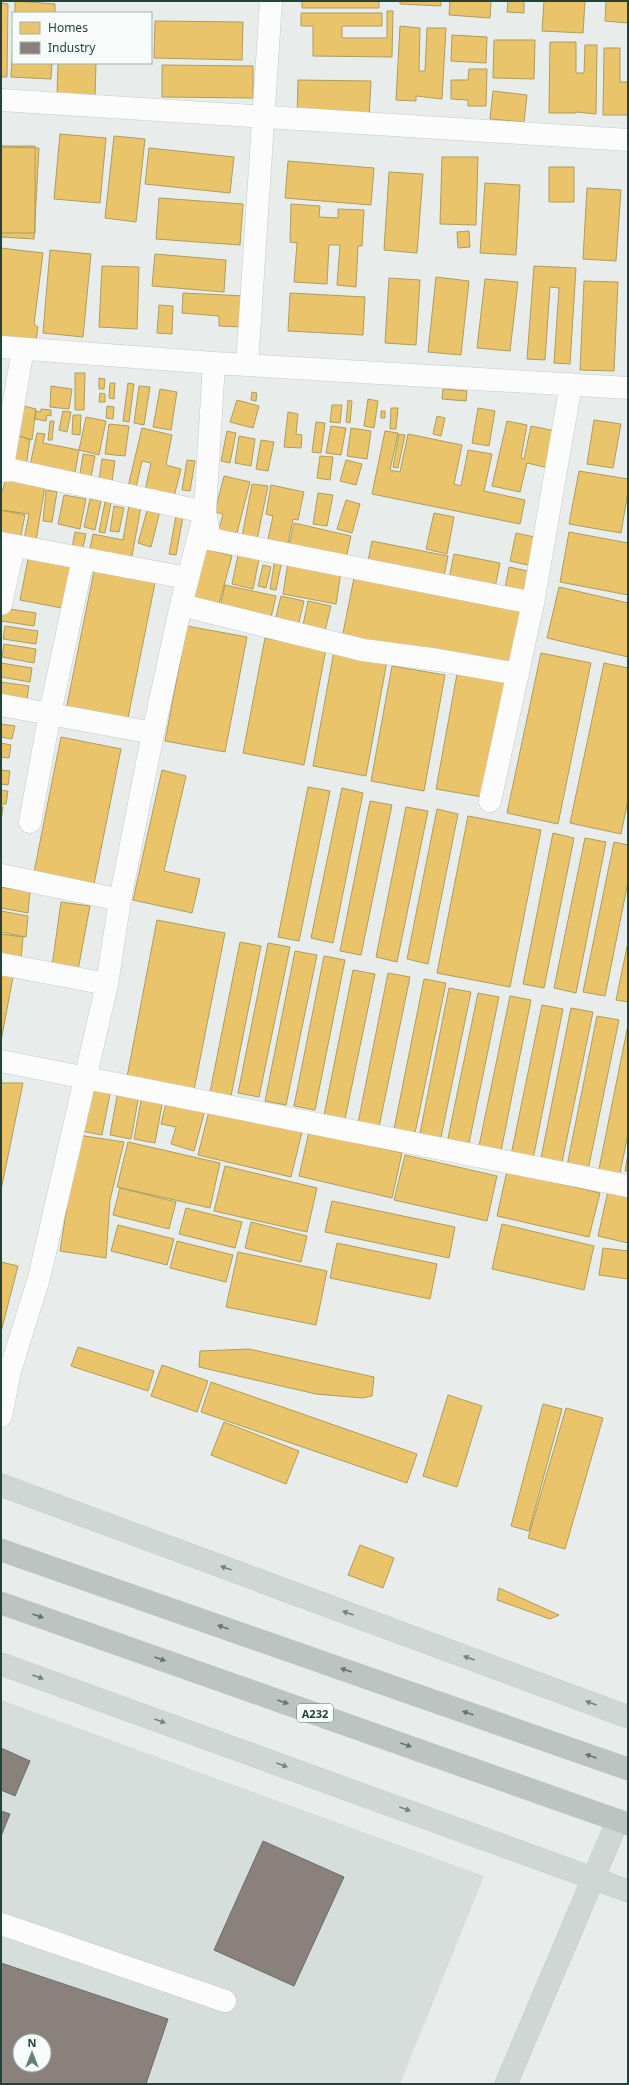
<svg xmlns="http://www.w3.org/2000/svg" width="629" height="2085" font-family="'Noto Sans',sans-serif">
<rect width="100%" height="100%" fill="#e8edeb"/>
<!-- built -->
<path fill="#d6dedb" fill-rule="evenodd" d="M1 1700 484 1876 400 2084H1ZM20 2041H44V2065H20Z"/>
<!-- homes -->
<path fill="#e9c46a" stroke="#ae9d5c" d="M15 1 55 4V13H15Z
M302 1H379V8H302Z
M400 1H441V6L400 4Z
M450 1H491L490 18 449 15Z
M508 1H524V13L507 12Z
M544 1H585L583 33 542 31Z
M606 1H628V23L605 21Z
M1 3 8 4 7 77H1Z
M387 11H393L392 57 313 56V26H301V13H382V26H342V38H387Z
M155 21 243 22 242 60 154 58Z
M400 26 420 28 419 71H425L427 28H446L442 99 416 96V101L396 100Z
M452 35 487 37 486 63 451 61Z
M494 40H535L534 79 493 78Z
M550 42H576V73H584L585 45H597L596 114 576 112V113H549Z
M13 44V63H52L51 79 11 77Z
M604 48H620V82H628V115H603Z
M58 63H96L95 96 57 94Z
M162 65 253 66V98L162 97Z
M469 69H487L486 106H468V100L451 99V80H468Z
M298 80 371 81 369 119 297 117Z
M493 91 527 95 524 122 490 119Z
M60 134 106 138 100 203 54 199Z
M114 136 145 139 136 222 105 218Z
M1 146H35V233H1Z
M1 147 39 148 34 239 1 237Z
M149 148 234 157 230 193 145 184Z
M442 157H478L476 225 440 224Z
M288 161 374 168 371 205 285 198Z
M549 167H574V202H549Z
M389 172 423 174 417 253 384 250Z
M485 183 520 185 516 255 480 253Z
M587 188 621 190 616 261 583 259Z
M159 198 243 204 240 245 156 239Z
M291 204 320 206 319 217 338 218V209L364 210 362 246H358L356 287 337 285 340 245H329L327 284 294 282 297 243 290 242Z
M469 231 470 247 458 248 457 232Z
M1 248 43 253 34 324 38 327 36 341 1 336Z
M50 250 91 254 83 337 43 333Z
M155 254 226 260 224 292 152 286Z
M102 266 139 267 137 329 99 327Z
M534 266 576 268 570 364 554 363 559 288 550 287 545 360 527 359Z
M436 277 469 281 461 355 428 352Z
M389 278 420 280 416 345 385 343Z
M485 279 518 282 510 351 477 348Z
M584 281 618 282 614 371 580 370Z
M183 293 245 296 244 327 219 326V316L182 313Z
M290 293 365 297 363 335 288 331Z
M159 305 173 306 172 334 157 333Z
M75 373H85L84 410H75Z
M99 378 105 379 104 389H99Z
M110 383H115L114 399 109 398Z
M128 383 134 384 129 422 123 421Z
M51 386 72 389 69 409 50 407Z
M139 386 150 387 144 425 134 423Z
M160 389 177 392 171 430 153 427Z
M443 389 467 391 466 401 442 399Z
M252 392 257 393 256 401 251 400Z
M100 393 105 394V402H99Z
M368 399 378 401 374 428 364 426Z
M237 400 259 406 253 428 230 422Z
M348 400 352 401 350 423 346 422Z
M20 405 36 409 32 440 15 435Z
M332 405H342L340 423 330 422Z
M107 406 114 407 113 419 106 418Z
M391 408H398L396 429H390Z
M478 408 495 411 489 446 472 443Z
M41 409 51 410V416L47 415 46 421 35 419 36 411 41 412Z
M63 411 71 412 67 432 59 430Z
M381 411H385V418H381Z
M288 412 298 414 296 434 302 435 301 448 284 447Z
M73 415H81L80 435 72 434Z
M437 416 445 418 441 436 433 434Z
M86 417 106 421 99 455 79 450Z
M594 420 621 424 613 468 587 464Z
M50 421H54L52 440H48Z
M507 421 527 425 521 458 524 459 531 426 561 432 553 469 527 463 520 492 492 486Z
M316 422 325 423 321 453 312 452Z
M109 424 129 426 125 456 105 454Z
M331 426 346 428 341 455 326 453Z
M142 428 172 435 166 465 181 469 173 501 144 495 151 463 142 461 135 492 127 491Z
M351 428 371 431 367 459 347 456Z
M227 431 236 433 230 463 221 461Z
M385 431 398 433 390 470 400 472 408 434 462 445 454 484 461 486 468 450 492 454 484 491 525 500 520 524 372 494Z
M37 433 45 434 43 443 79 450 74 478 29 470Z
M399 434 405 435 398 468 393 467Z
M15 435 30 439 26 467 12 464Z
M239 436 255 439 251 466 235 463Z
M261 440 274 442 268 471 256 469Z
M83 454 95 456 90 482 79 481Z
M320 456 333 457 330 480 317 478Z
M102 459 115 461 111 488 98 486Z
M187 460 195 461 190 491 182 490Z
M346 460 362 464 356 485 340 481Z
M579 471 628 479V492L621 533 569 524Z
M7 476 45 486 35 547 23 544 29 514 1 510V495Z
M224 476 250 482 236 537 218 533 223 514 215 512Z
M252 484 268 486 256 545 241 542Z
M271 485 304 492 298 520 293 519 287 548 267 544 273 516 266 514Z
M46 490 57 492 52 522 43 521Z
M318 493 333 495 327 526 313 524Z
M64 495 86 499 80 529 58 524Z
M90 499 101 501 95 530 84 527Z
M346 500 360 504 352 533 337 529Z
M105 502 111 503 105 533 99 532Z
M129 505 141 507 131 561 89 553 93 534 123 540Z
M114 506 124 508 119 532 110 531Z
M148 507 160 511 151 547 138 543Z
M1 510 25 515 19 545 1 542Z
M434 513 454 517 447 554 426 549Z
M176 516 183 517 176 555 169 554Z
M294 523 351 536 345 563 288 550Z
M75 532 86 534 81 556 71 554Z
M569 532 628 543V595L560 582Z
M516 533 539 538 532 566 510 561Z
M372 541 448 556 443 581 367 566Z
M206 549 232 556 219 604 194 597Z
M454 554 500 563 494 593 448 584Z
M238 555 259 559 253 589 232 584Z
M28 559 75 568 67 609 20 600Z
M275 559 282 561 276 590 270 589Z
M288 562 341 572 336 604 283 594Z
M263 565 271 567 266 588 258 586Z
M509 567 532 572 527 597 504 593Z
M94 571 155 583 127 723 66 710Z
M355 573 528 607 515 671 342 638Z
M225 585 276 596 270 622 219 612Z
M559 587 628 603V657L547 638Z
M281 596 304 601 297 630 274 625Z
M308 601 331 606 324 635 302 630Z
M3 608 36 613 34 626 1 621Z
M5 626 38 631 36 644 3 639Z
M187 626 247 637 225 752 165 741Z
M265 638 326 649 304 765 243 753Z
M4 644 36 649 34 663 2 657Z
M334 651 387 661 366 776 313 766Z
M541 653 591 663 558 824 507 813Z
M1 663 32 668 30 682 1 677Z
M604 663 628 668V800L621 834 570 823Z
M392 666 445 675 424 791 371 781Z
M457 674 510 683 488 798 436 789Z
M1 682 29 686 27 699 1 695Z
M1 724 15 726 12 739 1 737Z
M61 737 121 749 93 889 33 877Z
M1 743 11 745 9 758 1 757Z
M1 770 10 771 8 785 1 784Z
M162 770 186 776 164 871 200 879 192 913 133 900Z
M308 787 330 791 299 941 278 937Z
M342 788 363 793 333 943 311 938Z
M1 790 8 791 6 804H1Z
M370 801 392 805 361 955 340 951Z
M1 806 3 807 1 820Z
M406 807 428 811 397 962 376 957Z
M437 809 458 814 428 964 407 959Z
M468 816 541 830 510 987 437 973Z
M553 833 574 838 544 988 523 984Z
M585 838 606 842 576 993 554 988Z
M614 842 628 845V882L605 996 583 992Z
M1 887 30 892 28 913 1 908Z
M61 902 90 906 78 970 52 966Z
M1 911 28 916 26 937 1 932Z
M157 920 225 933 194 1090 127 1077Z
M1 934 23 937 21 959 1 955Z
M240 942 261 946 231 1096 210 1092Z
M628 942V1002L616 1000Z
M268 943 290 947 259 1097 238 1093Z
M295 951 317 955 286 1105 265 1101Z
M324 956 345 960 315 1110 294 1106Z
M353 970 375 974 344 1124 323 1120Z
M388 973 410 977 379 1127 358 1123Z
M1 974 13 977 1 1041Z
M424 979 446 983 415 1133 394 1129Z
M449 988 471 992 440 1142 419 1138Z
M478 993 499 997 468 1148 447 1143Z
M510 996 531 1000 501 1151 479 1146Z
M542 1005 563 1009 533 1159 511 1155Z
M571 1008 593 1012 562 1162 541 1158Z
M597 1016 619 1020 588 1170 567 1166Z
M628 1025V1134L619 1178 598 1174Z
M1 1083H23L1 1190Z
M90 1085 111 1089 102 1135 81 1131Z
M118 1091 139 1095 131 1139 110 1135Z
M142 1095 163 1099 155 1143 134 1139Z
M167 1099 205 1110 194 1151 171 1144 176 1127 161 1124Z
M209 1111 302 1132 291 1177 198 1155Z
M309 1132 402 1153 392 1198 299 1176Z
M78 1135 124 1142 110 1200 106 1258 60 1251Z
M128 1142 220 1163 210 1208 117 1187Z
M628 1154V1171H625Z
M405 1155 497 1176 487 1221 394 1200Z
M225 1166 317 1188 307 1232 214 1211Z
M507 1171 600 1193 589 1237 497 1216Z
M120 1188 176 1202 169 1229 113 1215Z
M608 1191 628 1196V1243L598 1236Z
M332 1201 455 1227 449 1258 325 1232Z
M186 1208 242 1222 235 1248 179 1234Z
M251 1222 307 1236 301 1262 245 1248Z
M502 1224 594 1246 584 1290 492 1269Z
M118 1225 174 1239 167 1265 111 1251Z
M177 1241 233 1255 226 1282 170 1268Z
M337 1243 437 1264 430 1299 330 1278Z
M603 1248 628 1251V1279L599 1275Z
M238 1252 327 1271 316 1325 226 1307Z
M1 1262 18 1266 1 1332Z
M78 1347 154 1371 148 1391 71 1366Z
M249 1349 374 1377 372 1396 362 1398 316 1394 199 1367 200 1351Z
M162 1365 208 1381 197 1412 151 1396Z
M211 1382 417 1454 407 1483 201 1412Z
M448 1395 482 1406 457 1487 423 1476Z
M543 1404 562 1409 529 1531 511 1526Z
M566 1408 603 1418 565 1549 528 1538Z
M224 1422 299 1451 286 1484 211 1455Z
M360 1545 394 1558 383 1588 348 1575Z
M499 1588 559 1615 550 1619 497 1600Z"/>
<!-- industry -->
<path fill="#8a817c" stroke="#6b6e68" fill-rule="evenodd" d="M1 1748 30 1761 15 1796 1 1790Z
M1 1811 10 1814 1 1836Z
M263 1841 344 1877 294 1986 214 1950Z
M1 1963 168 2019 146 2084H1ZM20 2041H44V2065H20Z"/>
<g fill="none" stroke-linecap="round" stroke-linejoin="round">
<!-- minor casing -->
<g stroke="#c5cac8" stroke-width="23">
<path id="minor" d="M1 100 628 140
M1 347 214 363 628 388
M247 365 271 1
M1 471 12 470 205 512 210 539 533 603
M2 471 23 349
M1 543 187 578
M1 604 14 546
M181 605 363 650 438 660 518 674
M1 705 153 733
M490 801 533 603 571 384
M30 822 50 713 83 559
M1 875 120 900
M1 964 107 984
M1 1061 628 1186
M1 1416 10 1371 39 1278 107 984 120 900 153 733 181 605 205 512 214 363
M1 1924 225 2001"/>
</g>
<!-- major casing -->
<g stroke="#c3ccc9" stroke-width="23">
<path id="major" d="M1 1485 628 1717
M1 1664 628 1891
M506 2084 618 1820"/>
</g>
<!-- highway casing -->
<g stroke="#c3ccc9" stroke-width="23">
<path id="highway" d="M1 1550 628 1769
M1 1603 628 1824"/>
</g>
<!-- minor -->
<use href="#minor" stroke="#fcfcfc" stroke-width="22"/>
<!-- major -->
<use href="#major" stroke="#cfd7d5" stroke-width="22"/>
<!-- highway -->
<use href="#highway" stroke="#bcc4c2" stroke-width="22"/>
</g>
<!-- one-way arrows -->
<defs><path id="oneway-solid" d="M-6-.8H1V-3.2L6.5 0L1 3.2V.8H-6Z"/></defs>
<g fill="#718580">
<use href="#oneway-solid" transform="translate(226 1568) rotate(-160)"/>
<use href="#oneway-solid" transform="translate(348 1613) rotate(-160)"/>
<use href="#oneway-solid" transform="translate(469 1658) rotate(-160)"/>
<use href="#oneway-solid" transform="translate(38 1677) rotate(20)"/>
<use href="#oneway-solid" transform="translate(591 1703) rotate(-160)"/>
<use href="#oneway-solid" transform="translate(160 1721) rotate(20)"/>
<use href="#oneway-solid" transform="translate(282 1765) rotate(20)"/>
<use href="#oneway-solid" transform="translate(405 1809) rotate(20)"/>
</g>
<g fill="#617670">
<use href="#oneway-solid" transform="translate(38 1616) rotate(19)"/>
<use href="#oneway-solid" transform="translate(223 1627) rotate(-161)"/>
<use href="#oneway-solid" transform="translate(160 1659) rotate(19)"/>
<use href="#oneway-solid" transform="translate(346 1670) rotate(-161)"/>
<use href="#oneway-solid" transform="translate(283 1702) rotate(19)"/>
<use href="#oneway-solid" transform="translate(468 1713) rotate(-161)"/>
<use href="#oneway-solid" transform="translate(406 1745) rotate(19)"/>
<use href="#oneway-solid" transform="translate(591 1756) rotate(-161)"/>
</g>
<g text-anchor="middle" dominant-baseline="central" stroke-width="4" stroke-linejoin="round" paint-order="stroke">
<!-- shield labels -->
<rect fill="#f7fbf9" stroke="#637a73" stroke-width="1" x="297" y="1704" width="36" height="18" rx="3"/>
<g font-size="11" font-weight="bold" fill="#24423a">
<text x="315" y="1713">A232</text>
</g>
</g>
<!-- border -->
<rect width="629" height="2085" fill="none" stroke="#24423a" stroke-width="4"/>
<!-- legend -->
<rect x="12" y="12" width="140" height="52" fill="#f7fbf9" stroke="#a3b1ad"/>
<rect x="20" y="22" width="20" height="12" fill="#e9c46a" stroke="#a3b1ad"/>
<text x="48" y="32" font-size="12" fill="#24423a">Homes</text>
<rect x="20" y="42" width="20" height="12" fill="#8a817c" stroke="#a3b1ad"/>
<text x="48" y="52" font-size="12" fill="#24423a">Industry</text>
<!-- north arrow -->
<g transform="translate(32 2053)"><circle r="19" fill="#f7fbf9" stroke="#a3b1ad"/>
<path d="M0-3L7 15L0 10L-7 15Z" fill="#697e78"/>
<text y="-6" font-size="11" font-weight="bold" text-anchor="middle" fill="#24423a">N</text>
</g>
</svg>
